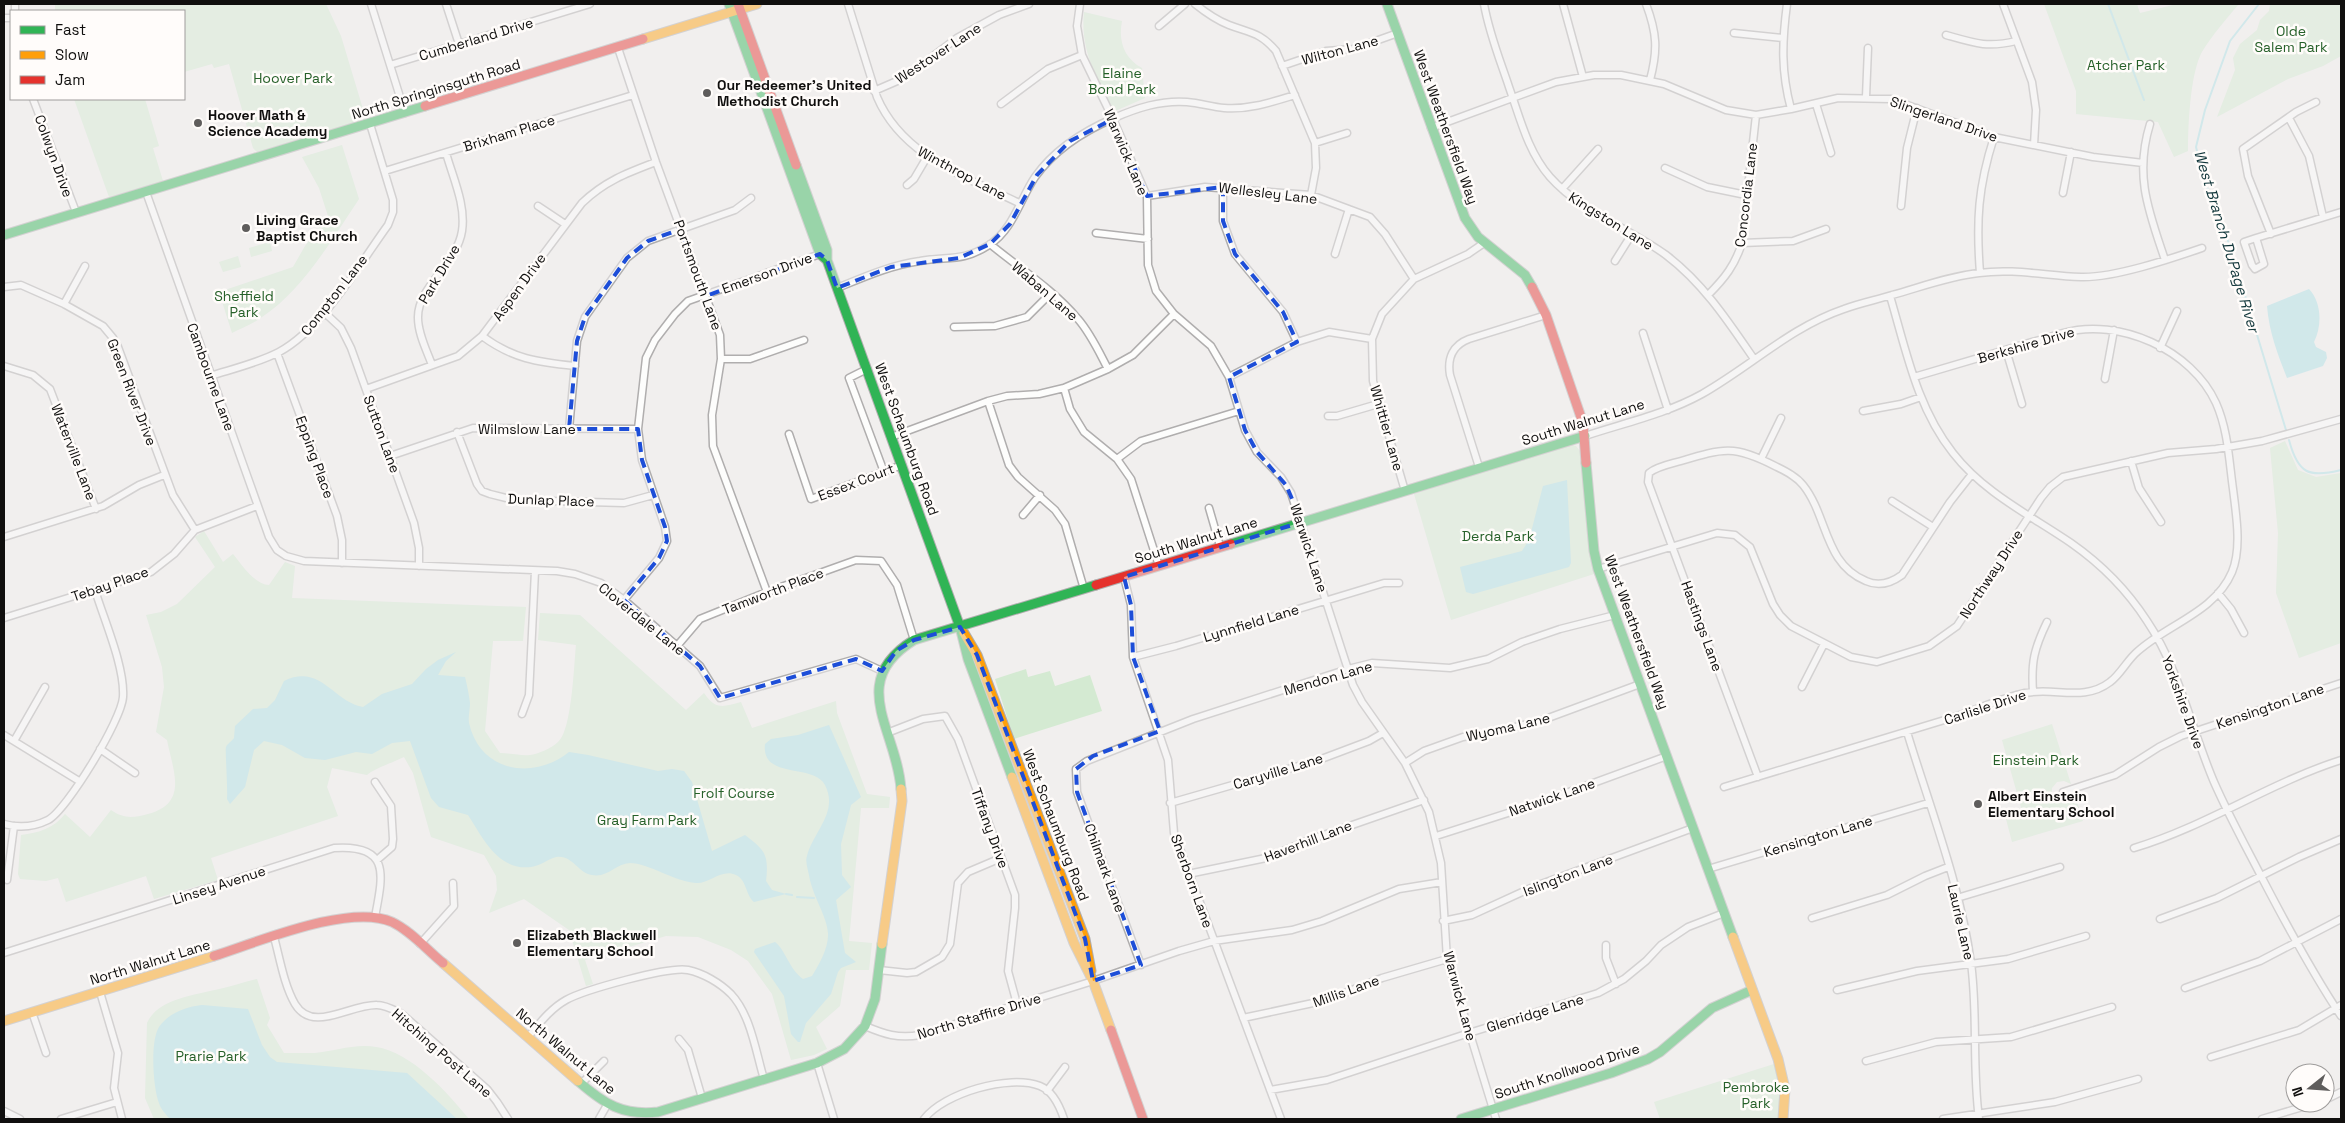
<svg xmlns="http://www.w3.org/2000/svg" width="2345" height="1123" font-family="'Space Grotesk',sans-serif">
<rect width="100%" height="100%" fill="#f1efee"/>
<!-- green -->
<path fill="#d4ead2" d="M55 4H326L341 36 366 119 257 152 253 148 229 64 214 68 212 64 184 72V11H55Z
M2044 4H2137L2140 13 2177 4H2239C2228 17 2207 41 2200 56 2190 79 2188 126 2188 151L2174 157 2158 122 2076 114V91Z
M2270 4H2341V56L2323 66 2288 79 2217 117 2235 70 2233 58 2240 44 2257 30 2260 20 2269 11Z
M1084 12 1122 21C1118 41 1124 58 1142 68L1145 98 1113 112C1097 78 1080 51 1084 12Z
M74 99H145L159 146 153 148 163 181 109 197Z
M342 145 359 199C333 238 302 291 262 317 253 324 242 328 232 333L219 292 293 267 305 246 328 216 319 188 302 157Z
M270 242 272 251 251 257 249 248Z
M238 256 241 267 223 272 219 262Z
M2285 441 2298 470 2316 477 2341 473V643L2299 658 2276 593 2278 533 2270 448Z
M1569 444 1576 446 1583 455 1589 545 1594 574 1451 620 1414 494Z
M204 531 223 562 233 554C242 565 254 584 269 585L285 562 295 566 292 598 526 607 523 641H493L485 731 500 753C509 753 521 756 530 755 538 754 552 748 558 742 572 731 574 664 576 645L538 640 540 613 580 615 686 710 704 693C715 710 723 707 741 702L752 728 836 701 837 713 867 794 890 797 889 808H861L849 941 872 943 869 970H846L840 1006 816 1027 827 1049 814 1055 791 1060 772 994 748 961 731 950 698 937 666 936 585 960 593 984 586 986 569 930 524 899 489 913 497 890 496 876 484 855 431 837 413 773 404 757C394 762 373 769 367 775L332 768 327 787 338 816 211 858 218 880 154 899 146 876 66 902 58 878 46 881 20 879 18 874 21 835C39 833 54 828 65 814L90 837 111 810C124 819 133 818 148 814 189 803 173 771 167 740L156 732 164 687 162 667 146 615 161 612 177 604 215 567 195 537Z
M1026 669 1028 677 1050 671 1055 686 1090 675 1102 711 1014 739 995 679Z
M2052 724 2071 784 2064 781 2057 782 2052 788C2051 797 2055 802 2064 803L2071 800 2075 795 2083 821 2012 842 2006 819 2022 811 2002 740Z
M257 979 270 1018 267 1025 284 1053C294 1053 305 1053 315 1053 334 1051 357 1043 376 1047 411 1052 448 1093 469 1119H154L145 1098 147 1023C157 1000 193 995 215 990 230 987 243 982 257 979Z
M1774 1064 1780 1090 1778 1119H1660L1654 1102Z"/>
<!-- water -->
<path fill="#abdfe5" d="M2309 289C2322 303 2322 326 2314 342L2316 347 2326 352 2327 358 2323 366 2287 378C2278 355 2269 332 2267 306Z
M1567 480 1571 563 1569 567 1473 594 1466 592 1460 567 1522 551 1529 540 1543 486Z
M456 652 446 661 438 675 465 677C467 685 469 695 470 703 470 710 468 716 469 723 480 772 533 781 569 752L588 755 658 771 672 769 684 771 692 782 712 851 745 835C765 850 769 855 766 881L772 890 786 894 754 902C745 894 747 880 736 875 722 868 709 884 696 883 676 882 648 863 630 863 615 864 608 878 592 875 578 873 572 854 556 857 548 859 540 866 531 867 498 871 483 838 468 815L439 807 431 798 410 741 392 743 372 754 356 752 325 760 305 758 282 745 264 741 254 750 245 787 230 804 227 799C228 790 225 750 226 747 227 744 232 741 234 738L235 726 253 709 267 708 275 700 284 681C321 663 333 702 363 707L382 694 412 684 426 669 438 660Z
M829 725 861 797 851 805 841 844 842 875 851 887 836 900 845 953 856 962 841 968 838 972 831 994 806 1023 800 1042H798L791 1034 784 996 754 952 755 949 775 942C785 949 789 969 803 979L812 976C819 965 829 947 828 933 827 916 812 895 809 875 808 870 805 861 807 856 813 832 839 812 825 785 814 763 761 780 765 744L771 739 798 735Z
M202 1005 248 1009 262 1045 270 1057 277 1062 407 1073 457 1119H170C166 1114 161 1110 159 1103 153 1088 150 1041 159 1027 169 1013 185 1007 202 1005Z"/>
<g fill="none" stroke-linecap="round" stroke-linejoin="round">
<!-- stream -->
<path stroke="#abdfe5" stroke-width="2" d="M2108 4 2144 100
M2259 4 2230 41 2205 110 2196 147 2205 183 2230 246 2286 430
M2289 440C2298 474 2309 478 2341 470
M786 894 792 895
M797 897 814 898"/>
<!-- street casing -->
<g stroke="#b0aeae" stroke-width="9">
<path id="street" d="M371 4 405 113
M446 4 459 44
M848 4 877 97C902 156 966 177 1019 203
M1080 4 1077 26 1082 55 1113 119 1147 196 1148 265 1156 291 1174 314 1211 346 1229 377 1245 430 1257 452 1281 477 1291 493 1353 685 1362 702 1405 763 1429 812 1441 863 1447 959 1496 1119
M1195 4C1205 12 1216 20 1229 25 1250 33 1260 32 1276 51L1315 143 1316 168 1311 195
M1484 4C1489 33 1500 60 1509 87 1520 118 1528 152 1550 177 1581 212 1629 228 1666 255 1703 283 1728 321 1754 359
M1563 4 1583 77
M1646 4C1657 33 1658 50 1650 80
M1787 4C1782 42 1781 72 1791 109
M2003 4 2032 82 2036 110 2034 145
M15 11V4
M4 18H11
M1159 26 1185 4
M1734 33 1783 38
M1946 35C1974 43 1987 48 2016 41
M618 48 656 162 720 335 721 359 712 415 713 446 767 592
M390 65 590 4
M1282 66 1326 51 1353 49 1398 33
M874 91 904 78 957 38 999 15 1029 4
M1866 97 1868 48
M33 99 76 212
M1001 104 1048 69 1082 55
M1816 104 1831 153
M2289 118 2309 156 2323 217
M2150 124C2134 176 2149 212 2165 260
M1431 128 1556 82 1594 75H1621L1664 84 1726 110 1756 115 1791 109 1838 98 1891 99 1994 137 2093 157 2143 163
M1315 143 1347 133
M1665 168 1707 187 1746 195
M385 171 633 95
M907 185 914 179 927 157
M1223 187V221L1235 254 1283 312 1297 342
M1562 189 1598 149
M146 192 269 537 277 550 286 556 304 561 557 571 575 574 601 583 624 600 700 666 720 698 856 659 882 671
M2063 193 2071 152
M1147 196 1205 187 1311 195 1370 217 1385 234 1414 279
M538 206 565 224
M1901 206 1907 148 1917 108
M1096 233 1148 239
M2271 234 2248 176 2243 149 2296 112 2316 102
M2256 238 2264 264 2255 269 2252 265 2244 242 2256 238 2341 212
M1742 243 1793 241 1826 229
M990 244C1019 268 1054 290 1078 319 1091 334 1099 352 1108 369
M1335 254 1349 209
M1615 261 1632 234
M1980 273C1976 221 1978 187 1994 137
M4 287 21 285 64 304 103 326 113 338 118 347 173 495 195 530
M837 288C864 277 891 265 920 261 948 256 963 262 989 245 1013 230 1020 199 1035 177 1054 150 1084 131 1114 118 1137 108 1161 100 1187 102 1200 103 1212 107 1224 108 1249 110 1272 102 1295 95
M1708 295C1725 278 1735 265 1742 243L1756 115
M1890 296C1906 350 1917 408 1953 453 1984 493 2030 515 2071 543 2101 564 2127 590 2147 621 2180 670 2191 728 2214 782 2228 814 2245 845 2261 876 2286 924 2311 971 2341 1016
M64 304 85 266
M324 312 341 328 351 348 414 523 419 548V566
M954 327 995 326 1027 317 1051 293
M1643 333 1668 410
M482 336C513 359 537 362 575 366
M2160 348 2177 311
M2006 350 2022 404
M277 353 337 516 342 540V563
M721 359H750L804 340
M432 365C427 351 418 334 418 318 417 287 457 264 462 231 466 205 453 178 446 153
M4 366 33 375 50 389 96 509
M867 369 849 378 884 472
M210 376C232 369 258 363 279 352 322 329 359 265 388 225L393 212V200L370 124
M1229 377 1297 342 1329 332 1372 339
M2105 379 2114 330
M1064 388 1070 409 1084 432 1117 459 1131 479 1159 566
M366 389 458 356 482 336 582 203C605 181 627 173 656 162
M988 401 1009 465 1018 477 1055 510 1065 524 1084 589
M1863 411 1901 404 1921 397
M1328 416H1337L1378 404
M569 429 577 341 585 317 627 258 648 241 735 210 751 198
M457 432 477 484 482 491 490 494 514 500 624 503 653 495
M789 434 811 499 902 465
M1585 436C1624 423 1666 414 1702 394 1751 366 1791 327 1844 309 1860 303 1876 300 1892 295 1921 287 1950 276 1979 273 2013 268 2047 276 2081 277 2114 278 2170 259 2202 248
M891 437 988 401 1007 396 1039 394 1064 388 1108 369 1133 355 1174 314
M390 456 473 428 638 429
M1117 459 1141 441 1239 411
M1761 459 1781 418
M2131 461 2139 488 2161 522
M1479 467 1450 375C1447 358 1453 345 1469 339L1546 315
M1405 491 1373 381 1372 339 1382 314 1414 279 1468 254 1484 243
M1892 501 1933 527
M1209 508 1220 546
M1023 515 1040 495
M4 537 103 506 139 485 164 475
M1598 569 1717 533 1735 535 1750 547 1773 604 1780 615 1791 626 1851 657 1877 662 1929 646 1957 626 2041 498 2050 487 2063 477 2168 453 2216 449 2262 441 2341 419
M1124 577 1131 605 1133 657 1168 760 1174 833 1281 1119
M2218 593 2231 609 2244 633
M624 600 659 558 667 541 665 527 642 460 638 429 646 358 655 340 675 314 688 301 820 254
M4 618 151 572 174 554 195 530 257 506
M677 646 700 619 767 592 856 560 881 561 897 585 914 640
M1133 657 1176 646 1384 583H1399
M1802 687 1824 644
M2033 692C2031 662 2034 649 2047 622
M522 714 529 695 535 571
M1907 732C1930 808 1960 884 1971 963 1978 1015 1972 1067 1979 1119
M887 733 923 719 945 716 958 739 1015 895V908L1008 971 1017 1004
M4 735 79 781
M14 741 45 687
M100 749 135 773
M1405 763 1424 751 1463 737 1499 731 1540 721 1640 684
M1758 777 1648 482 1649 473C1658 466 1671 464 1681 461 1724 448 1734 445 1775 466 1785 471 1796 476 1803 485 1828 516 1824 564 1866 581 1879 587 1891 583 1902 575L1950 502 1972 474
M375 782 391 806 393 839 392 847 377 860
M1724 787C1800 764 1875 741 1951 718 1975 711 2000 698 2025 693 2055 687 2084 702 2110 682 2121 674 2127 660 2138 651 2168 624 2215 612 2232 572 2242 548 2236 514 2233 489 2229 460 2228 430 2216 403 2192 350 2119 317 2063 333L1914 377
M2063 792 2115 775 2159 747 2181 736 2341 683
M1170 803 1316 761 1369 741 1383 733
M4 824C19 828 34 827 48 820 67 810 122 719 123 697 125 667 104 620 95 590
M1436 836 1539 803 1667 756
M2134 848C2207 826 2269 783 2341 760
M1708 869 1928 803
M1188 874 1266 858 1312 839 1424 800
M7 880 14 826
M1957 898 2060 867
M1812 918 1887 895 1925 876 1948 867
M2160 919 2217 898 2299 857 2341 839
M1443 921 1472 915 1533 887 1693 828
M274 937C280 959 284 985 295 1004 313 1034 350 1004 377 1005 386 1005 394 1010 402 1014L487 1089 497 1102 508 1119
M420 944 454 906 453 883
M1606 945V958L1616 984
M4 953 334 848C391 844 383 875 375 917
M1141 965 1077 792 1076 769 1087 761 1193 719 1348 669 1372 663 1450 668 1488 659 1522 642 1560 629 1615 615
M879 970 907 973 916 972 942 957 950 944 958 883 968 872 1001 858
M2185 988 2260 961 2341 919
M1837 990 1917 971 2008 959 2086 936
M100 992 118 1053 114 1088 122 1119
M32 1012 46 1053
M1243 1018 1327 1000 1382 978 1447 959
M865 1026C884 1034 898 1039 920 1035L1093 981 1179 951 1214 941 1292 930 1322 921 1399 889 1442 882
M528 1037C539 1024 550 1009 566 1000 584 990 669 966 688 970 703 973 720 983 731 994 751 1015 756 1053 764 1079
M679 1039 688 1050 702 1098
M2211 1057 2299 1030 2341 1005
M1866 1061 1936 1042 2011 1037 2112 1007
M817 1063 834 1119
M581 1084 604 1061
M1270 1090 1327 1080 1469 1033 1598 993 1624 979 1646 961 1661 945 1688 927 1724 913
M1047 1091 1065 1067
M2325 1100 2341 1092
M4 1111 20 1119
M61 1119 117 1102
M599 1119 607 1105
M924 1119C944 1093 1009 1074 1040 1086 1053 1091 1060 1107 1064 1119
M1943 1119 2055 1102 2138 1079
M2262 1119 2316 1103"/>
</g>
<!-- fast casing -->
<g stroke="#b0aeae" stroke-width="11">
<path id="fast" d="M729 4 820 254 827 260
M1387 4 1465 218 1478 237 1525 275 1532 287
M796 165 827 250V260L960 627 968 659 1012 777
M4 235 425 106
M1586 463 1594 551 1598 569 1733 937
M1231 544 1585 436
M901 789C897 730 846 682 914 640L1096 585
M578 1081C604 1104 623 1116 658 1112L817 1063 844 1049 865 1026 875 999 882 944
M1461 1119 1611 1073 1648 1059 1660 1052 1712 1008 1752 990"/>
</g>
<!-- slow casing -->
<g stroke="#b0aeae" stroke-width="11">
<path id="slow" d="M643 39 757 4
M964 633 977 655 1085 939 1091 971
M1012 777 1074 943 1093 981 1111 1030
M1733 937 1778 1059 1785 1089 1783 1119
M882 944 902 801 901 789
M443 963 578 1081
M4 1021 214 956"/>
</g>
<!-- jam casing -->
<g stroke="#b0aeae" stroke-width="11">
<path id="jam" d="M738 4 796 165
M425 106 643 39
M1532 287 1546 315 1583 423 1586 463
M1096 585 1231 544
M214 956C258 942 350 903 392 922 411 931 427 950 443 963
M1111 1030 1143 1119"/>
</g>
<!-- street -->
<use href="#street" stroke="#fdfdfc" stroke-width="6"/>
<!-- fast -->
<use href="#fast" stroke="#30b455" stroke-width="9"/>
<!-- slow -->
<use href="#slow" stroke="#ff9f0a" stroke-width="9"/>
<!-- jam -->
<use href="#jam" stroke="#e5322d" stroke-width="9"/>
</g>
<!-- marked area -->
<path d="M0 0H2345V1123H0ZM1113 119 1147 196 1223 187V221L1235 254 1283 312 1297 342 1229 377 1245 430 1257 452 1286 485 1302 522 1124 577 1131 605 1133 657 1160 731 1093 756 1076 769 1077 792 1141 965 1093 981 1085 939 977 655 960 627 914 640 896 651 882 671 856 659 720 698 700 666 624 600 659 558 667 541 665 527 642 460 638 429H569L577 341 585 317 627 258 648 241 681 229 706 296 820 254 827 260 837 288 891 267 959 258 990 244 1010 224 1037 175 1070 141Z" fill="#f1efee" fill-opacity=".55" fill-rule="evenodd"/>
<path fill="none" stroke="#1d4ed8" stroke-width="4" stroke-dasharray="10 6" stroke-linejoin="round" d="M1113 119 1147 196 1223 187V221L1235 254 1283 312 1297 342 1229 377 1245 430 1257 452 1286 485 1302 522 1124 577 1131 605 1133 657 1160 731 1093 756 1076 769 1077 792 1141 965 1093 981 1085 939 977 655 960 627 914 640 896 651 882 671 856 659 720 698 700 666 624 600 659 558 667 541 665 527 642 460 638 429H569L577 341 585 317 627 258 648 241 681 229 706 296 820 254 827 260 837 288 891 267 959 258 990 244 1010 224 1037 175 1070 141Z"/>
<!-- markers -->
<g fill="#5f5d5c" stroke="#fffcfa" stroke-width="2">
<circle cx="707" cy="93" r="5"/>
<circle cx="198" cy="123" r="5"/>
<circle cx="246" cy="228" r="5"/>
<circle cx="1978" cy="804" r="5"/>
<circle cx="517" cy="943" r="5"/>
</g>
<g text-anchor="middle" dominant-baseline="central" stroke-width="5" stroke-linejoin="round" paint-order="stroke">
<!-- park labels -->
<g font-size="14" fill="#266029" stroke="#fffcfa">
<text x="2291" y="31">Olde<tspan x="2291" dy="16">Salem Park</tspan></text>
<text x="2126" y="65">Atcher Park</text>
<text x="1122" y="73">Elaine<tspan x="1122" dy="16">Bond Park</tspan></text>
<text x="293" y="78">Hoover Park</text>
<text x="244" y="296">Sheffield<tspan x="244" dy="16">Park</tspan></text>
<text x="1498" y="536">Derda Park</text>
<text x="2036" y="760">Einstein Park</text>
<text x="734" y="793">Frolf Course</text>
<text x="647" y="820">Gray Farm Park</text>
<text x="211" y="1056">Prarie Park</text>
<text x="1756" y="1087">Pembroke<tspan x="1756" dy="16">Park</tspan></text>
</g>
<!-- street labels -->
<g font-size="14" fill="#100f0e" stroke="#fffcfa">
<text transform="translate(476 39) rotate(-17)">Cumberland Drive</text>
<text transform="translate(1340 50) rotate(-15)">Wilton Lane</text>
<text transform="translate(938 53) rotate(-33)">Westover Lane</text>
<text transform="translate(436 89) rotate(-17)">North Springinsguth Road</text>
<text transform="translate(1944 119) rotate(19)">Slingerland Drive</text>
<text transform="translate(1446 127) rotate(70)">West Weathersfield Way</text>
<text transform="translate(509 133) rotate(-17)">Brixham Place</text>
<text transform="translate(1126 152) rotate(67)">Warwick Lane</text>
<text transform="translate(54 156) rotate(70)">Colwyn Drive</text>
<text transform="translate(962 173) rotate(28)">Winthrop Lane</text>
<text transform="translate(1268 193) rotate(7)">Wellesley Lane</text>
<text transform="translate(1746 195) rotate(-83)">Concordia Lane</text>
<text transform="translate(1611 221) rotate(32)">Kingston Lane</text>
<text transform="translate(767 273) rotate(-20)">Emerson Drive</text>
<text transform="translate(439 274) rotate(-59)">Park Drive</text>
<text transform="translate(698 275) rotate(70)">Portsmouth Lane</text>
<text transform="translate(519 287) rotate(-54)">Aspen Drive</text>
<text transform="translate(1045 291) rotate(41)">Waban Lane</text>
<text transform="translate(334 295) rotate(-52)">Compton Lane</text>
<text transform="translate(2026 345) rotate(-16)">Berkshire Drive</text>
<text transform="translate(211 377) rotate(70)">Cambourne Lane</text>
<text transform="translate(132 392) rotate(69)">Green River Drive</text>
<text transform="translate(1583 422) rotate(-17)">South Walnut Lane</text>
<text transform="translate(1387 428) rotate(74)">Whittier Lane</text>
<text x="527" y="429">Wilmslow Lane</text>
<text transform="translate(382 434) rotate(70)">Sutton Lane</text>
<text transform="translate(907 439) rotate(70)">West Schaumburg Road</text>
<text transform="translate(74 452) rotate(69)">Waterville Lane</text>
<text transform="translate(315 457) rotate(70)">Epping Place</text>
<text transform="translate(856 482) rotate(-21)">Essex Court</text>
<text transform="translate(551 500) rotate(2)">Dunlap Place</text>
<text transform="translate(1196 540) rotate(-17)">South Walnut Lane</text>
<text transform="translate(1309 548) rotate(72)">Warwick Lane</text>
<text transform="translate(1991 574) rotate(-57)">Northway Drive</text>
<text transform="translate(110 584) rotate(-19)">Tebay Place</text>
<text transform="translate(773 591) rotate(-21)">Tamworth Place</text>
<text transform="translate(642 619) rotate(39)">Cloverdale Lane</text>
<text transform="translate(1251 623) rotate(-17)">Lynnfield Lane</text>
<text transform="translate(1702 626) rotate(70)">Hastings Lane</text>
<text transform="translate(1637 632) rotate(70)">West Weathersfield Way</text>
<text transform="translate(1328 678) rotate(-16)">Mendon Lane</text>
<text transform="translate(2183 702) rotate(70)">Yorkshire Drive</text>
<text transform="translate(2270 706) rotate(-19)">Kensington Lane</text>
<text transform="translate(1985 707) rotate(-18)">Carlisle Drive</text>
<text transform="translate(1508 727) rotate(-13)">Wyoma Lane</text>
<text transform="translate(1278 771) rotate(-17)">Caryville Lane</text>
<text transform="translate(1552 797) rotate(-19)">Natwick Lane</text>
<text transform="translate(1056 825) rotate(69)">West Schaumburg Road</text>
<text transform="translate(990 828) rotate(70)">Tiffany Drive</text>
<text transform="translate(1818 836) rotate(-17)">Kensington Lane</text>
<text transform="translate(1308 841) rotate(-21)">Haverhill Lane</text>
<text transform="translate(1105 868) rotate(70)">Chilmark Lane</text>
<text transform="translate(1568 875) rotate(-21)">Islington Lane</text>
<text transform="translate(1192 881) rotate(70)">Sherborn Lane</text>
<text transform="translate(219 885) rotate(-18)">Linsey Avenue</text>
<text transform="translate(1961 922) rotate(77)">Laurie Lane</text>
<text transform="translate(150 962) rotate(-17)">North Walnut Lane</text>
<text transform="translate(1346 991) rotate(-20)">Millis Lane</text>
<text transform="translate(1460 996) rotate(75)">Warwick Lane</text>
<text transform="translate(1535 1013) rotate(-17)">Glenridge Lane</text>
<text transform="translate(979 1016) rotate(-17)">North Staffire Drive</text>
<text transform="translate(566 1051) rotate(40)">North Walnut Lane</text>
<text transform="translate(442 1053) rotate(41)">Hitching Post Lane</text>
<text transform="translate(1567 1071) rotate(-18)">South Knollwood Drive</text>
</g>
<!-- poi labels -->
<g font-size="14" font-weight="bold" fill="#100f0e" stroke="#fffcfa" text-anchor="start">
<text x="717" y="85">Our Redeemer's United<tspan x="717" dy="16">Methodist Church</tspan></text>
<text x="208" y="115">Hoover Math &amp;<tspan x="208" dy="16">Science Academy</tspan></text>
<text x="256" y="220">Living Grace<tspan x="256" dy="16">Baptist Church</tspan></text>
<text x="1988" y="796">Albert Einstein<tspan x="1988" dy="16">Elementary School</tspan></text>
<text x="527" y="935">Elizabeth Blackwell<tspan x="527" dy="16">Elementary School</tspan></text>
</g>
<!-- water labels -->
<g font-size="15" font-style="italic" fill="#11363a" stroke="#fffcfa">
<text transform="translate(2227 241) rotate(73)">West Branch DuPage River</text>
</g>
</g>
<!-- border -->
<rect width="2345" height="1123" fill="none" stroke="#100f0e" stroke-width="10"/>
<!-- legend -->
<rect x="10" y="10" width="175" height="90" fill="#fffcfa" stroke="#9f9d9c"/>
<rect x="20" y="26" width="25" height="8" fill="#30b455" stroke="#9f9d9c"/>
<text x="55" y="35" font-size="15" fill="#100f0e">Fast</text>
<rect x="20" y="51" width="25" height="8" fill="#ff9f0a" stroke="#9f9d9c"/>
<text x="55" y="60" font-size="15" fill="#100f0e">Slow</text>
<rect x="20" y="76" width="25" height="8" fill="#e5322d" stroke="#9f9d9c"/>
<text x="55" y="85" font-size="15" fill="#100f0e">Jam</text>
<!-- north arrow -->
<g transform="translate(2310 1088) rotate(253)"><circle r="24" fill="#fffcfa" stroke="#9f9d9c"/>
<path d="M0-4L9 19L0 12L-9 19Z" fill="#5f5d5c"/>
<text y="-8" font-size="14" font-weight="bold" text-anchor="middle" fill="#100f0e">N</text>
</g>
</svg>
